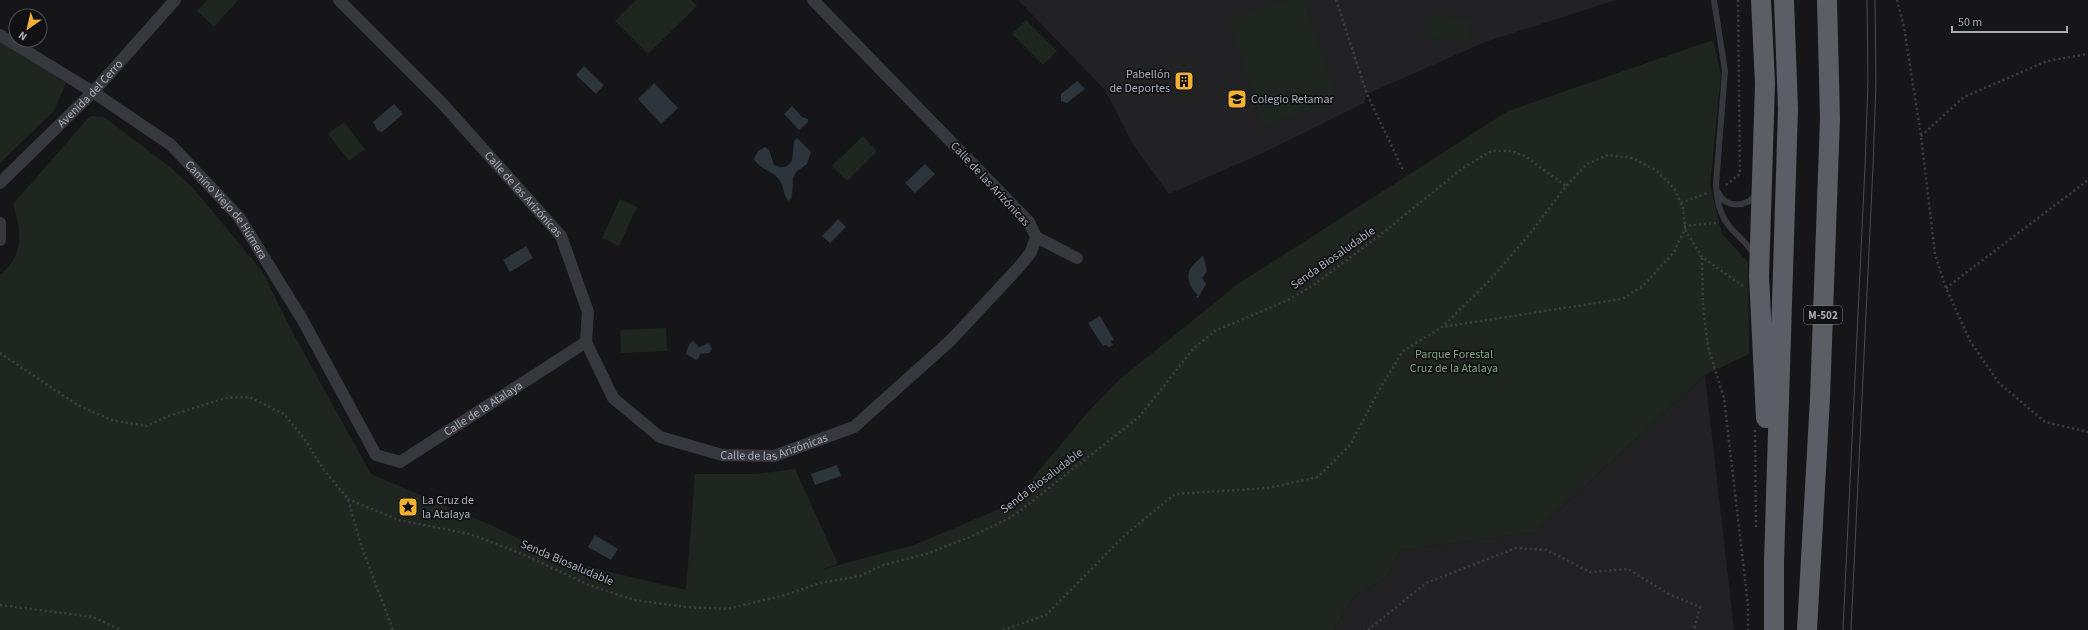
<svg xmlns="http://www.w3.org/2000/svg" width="2088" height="630" font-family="'Source Sans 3',sans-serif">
<rect width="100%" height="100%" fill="#161618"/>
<!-- built -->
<path fill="#222225" d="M1018 0H1616L1485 42 1367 94 1364 103 1265 152 1169 194 1134 146 1105 90Z
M1705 375 1734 630H1334L1354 596 1386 578 1400 550 1535 532Z"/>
<!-- green -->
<path fill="#1e261f" d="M207 0H238L214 27 197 11Z
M636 0H691L697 6 648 54 615 21Z
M1290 0H1304L1336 101 1262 125 1229 18Z
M1432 15 1472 19 1470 43 1429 38Z
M1026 20 1057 51 1043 65 1012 34Z
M1713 40 1721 75 1710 185 1722 234 1748 262 1749 354 1705 375 1535 532 1400 550 1386 578 1354 596 1334 630H0V275C24 255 22 232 13 204L90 116 104 117 170 167 193 188 262 271 293 333 371 474 493 526 568 562 686 590 695 474H757L795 469 838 564 820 570 914 545 1011 504 1087 413 1120 379 1238 284 1508 111Z
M0 41 66 83 54 111 0 163Z
M344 122 365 149 349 161 328 134Z
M863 136 877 151 847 181 832 166Z
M620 199 637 207 619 246 602 238Z
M666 328 667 351 621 353 620 330Z"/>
<!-- water -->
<path fill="#2c353c" d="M584 66 604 85 596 94 576 75Z
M1077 81 1085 89 1067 103 1061 101V94Z
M654 83 678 108 661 124 638 99Z
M394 104 403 114 382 132 377 130 373 122Z
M792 106 802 117 808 119V122L799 130 784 114Z
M797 138 811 152 807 164 796 172 793 178 792 197 789 201C782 194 785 188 780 181 774 171 760 170 754 159L758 151 765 147 769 150 774 165C782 169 786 168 792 161L794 141Z
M925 164 935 174 915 193 905 183Z
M838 219 846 227 830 243 822 236Z
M526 246 533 258 510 272 503 260Z
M1203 255 1207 271 1202 278 1206 284 1198 298 1196 297 1198 295C1188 286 1184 273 1195 263 1199 259 1201 259 1203 255Z
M1100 316 1114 340 1111 341 1113 345 1109 347 1106 345 1103 346 1088 323Z
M693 341 699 347 709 343 712 349 709 353 700 354 699 358 696 360 686 354 689 344Z
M837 465 841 476 815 485 811 474Z
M595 535 618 549 611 560 588 547Z"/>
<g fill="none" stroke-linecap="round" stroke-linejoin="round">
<!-- path -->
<path stroke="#3d3f44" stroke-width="2.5" stroke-dasharray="2 3" stroke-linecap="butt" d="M1336 0 1367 94 1403 170
M1897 0 1904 27 1921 136 1935 254 1946 288 1970 341 1999 383 2045 422 2088 432
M1921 136 1964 97 2047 61 2088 54
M1726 185 1740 174 1738 0
M1681 203 1707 193
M1684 226 1716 223
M1685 230 1702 257 1743 286
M1702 258 1703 306 1708 347 1724 398 1748 605V630
M1946 288 2088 180
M0 353 76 404 111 420 147 426 168 416 226 398 249 397 284 414 306 441 323 469 348 499 361 545 393 630
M1755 430 1756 527
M348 499 398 520 470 534 522 554 589 585 634 600 686 607 727 609 785 595 820 583 860 576 883 565 929 553 970 537 1012 517 1139 417 1194 348 1215 331 1288 300 1312 286 1380 235 1463 168 1491 151H1511L1525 156 1566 186
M0 605 93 617 121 630
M1003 630 1046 615 1125 535 1175 494 1268 488 1318 477 1350 445 1378 392 1403 351 1442 327 1489 281 1529 235 1566 186 1587 164 1608 155 1633 158 1657 171 1674 188 1683 208 1685 229 1674 252 1643 286 1622 299 1442 327
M1368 630 1426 583 1516 548 1547 550 1590 572 1628 569 1669 594 1700 607 1694 630"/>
<!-- service -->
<path stroke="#37383d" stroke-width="6" d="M1714 0 1725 71 1716 184C1716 198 1720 215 1729 226 1737 236 1748 243 1754 255
M1718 192C1726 209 1747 208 1757 193"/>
<!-- minor -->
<g stroke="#37383d" stroke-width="12">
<path id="s1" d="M339 0 441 102 561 236 588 312 586 342 613 398 660 437 722 455 774 456 854 427 951 340 1019 267 1031 252 1036 237 1029 222 813 0"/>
<path id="s2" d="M0 35 93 92 171 145 239 217 302 319 376 455 400 462 586 342"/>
<path id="s3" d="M0 183 93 92 175 0"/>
<path d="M0 223V240"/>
<path d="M1036 237 1077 258"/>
</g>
<!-- trunk -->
<path stroke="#5b5e65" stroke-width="20" d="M1761 0 1765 83 1759 276 1766 418
M1774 630V562L1788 109 1784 0
M1807 630 1820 398 1830 118 1827 0"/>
<!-- tram -->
<path stroke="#4a4c52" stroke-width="1" d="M1843 630 1865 166 1868 81 1867 0
M1851 630 1873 166 1876 82 1875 0"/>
</g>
<!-- icons -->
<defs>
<g id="building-square" transform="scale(1)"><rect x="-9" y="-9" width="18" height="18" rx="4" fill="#f2b134" stroke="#111113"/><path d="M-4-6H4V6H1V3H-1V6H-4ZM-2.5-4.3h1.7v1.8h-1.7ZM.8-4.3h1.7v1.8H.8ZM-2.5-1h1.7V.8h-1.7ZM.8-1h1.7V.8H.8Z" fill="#111"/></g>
<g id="school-square" transform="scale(1)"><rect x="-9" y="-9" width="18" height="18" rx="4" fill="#f2b134" stroke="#111113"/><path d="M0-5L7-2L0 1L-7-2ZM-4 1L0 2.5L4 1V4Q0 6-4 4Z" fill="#111"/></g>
<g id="sight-square" transform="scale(1)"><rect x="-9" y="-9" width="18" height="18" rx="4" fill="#f2b134" stroke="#111113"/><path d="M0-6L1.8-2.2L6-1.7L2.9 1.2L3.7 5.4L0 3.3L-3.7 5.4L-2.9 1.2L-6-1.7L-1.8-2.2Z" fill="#111"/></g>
</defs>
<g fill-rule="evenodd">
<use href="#building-square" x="1184" y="81"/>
<use href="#school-square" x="1237" y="99"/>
<use href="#sight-square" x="408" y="507"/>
</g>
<g text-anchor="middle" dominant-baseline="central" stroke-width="3.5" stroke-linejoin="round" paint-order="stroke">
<!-- shield labels -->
<rect fill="#111113" stroke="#7b7e86" stroke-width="1" x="1804" y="306" width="38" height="18" rx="3"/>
<g font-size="11" font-weight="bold" fill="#a8adb8">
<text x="1823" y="315">M-502</text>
</g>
<!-- poi labels -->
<g font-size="12" fill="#a8adb8" stroke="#111113" text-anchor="start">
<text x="1170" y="74" text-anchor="end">Pabellón<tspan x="1170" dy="14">de Deportes</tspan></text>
<text x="1251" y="99">Colegio Retamar</text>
<text x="422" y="500">La Cruz de<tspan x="422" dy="14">la Atalaya</tspan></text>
</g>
<!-- street labels -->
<g font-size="12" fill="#a8adb8" stroke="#111113">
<text stroke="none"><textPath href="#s3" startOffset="127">Avenida del Cerro</textPath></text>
<text transform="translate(990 184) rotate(47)">Calle de las Arizónicas</text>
<text stroke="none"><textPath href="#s1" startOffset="268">Calle de las Arizónicas</textPath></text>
<text stroke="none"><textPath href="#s2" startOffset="289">Camino Viejo de Húmera</textPath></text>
<text transform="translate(1333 258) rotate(-35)">Senda Biosaludable</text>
<text stroke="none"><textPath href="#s2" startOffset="701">Calle de la Atalaya</textPath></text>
<text stroke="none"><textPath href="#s1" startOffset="676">Calle de las Arizónicas</textPath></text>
<text transform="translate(1042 481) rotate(-37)">Senda Biosaludable</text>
<text transform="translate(567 563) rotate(23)">Senda Biosaludable</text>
</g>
<!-- park labels -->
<g font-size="12" fill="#7fa381" stroke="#111113">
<text x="1454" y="354">Parque Forestal<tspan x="1454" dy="14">Cruz de la Atalaya</tspan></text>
</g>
</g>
<!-- north arrow -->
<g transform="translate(28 28) rotate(214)"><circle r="19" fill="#111113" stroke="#4d4f55"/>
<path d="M0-3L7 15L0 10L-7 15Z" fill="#f2b134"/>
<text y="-6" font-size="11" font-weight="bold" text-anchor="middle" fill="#a8adb8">N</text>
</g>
<!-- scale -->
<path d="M1952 26v6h115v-6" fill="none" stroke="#a8adb8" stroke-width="2"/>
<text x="1958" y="26" font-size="12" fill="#a8adb8" stroke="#111113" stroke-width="3" paint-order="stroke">50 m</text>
</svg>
